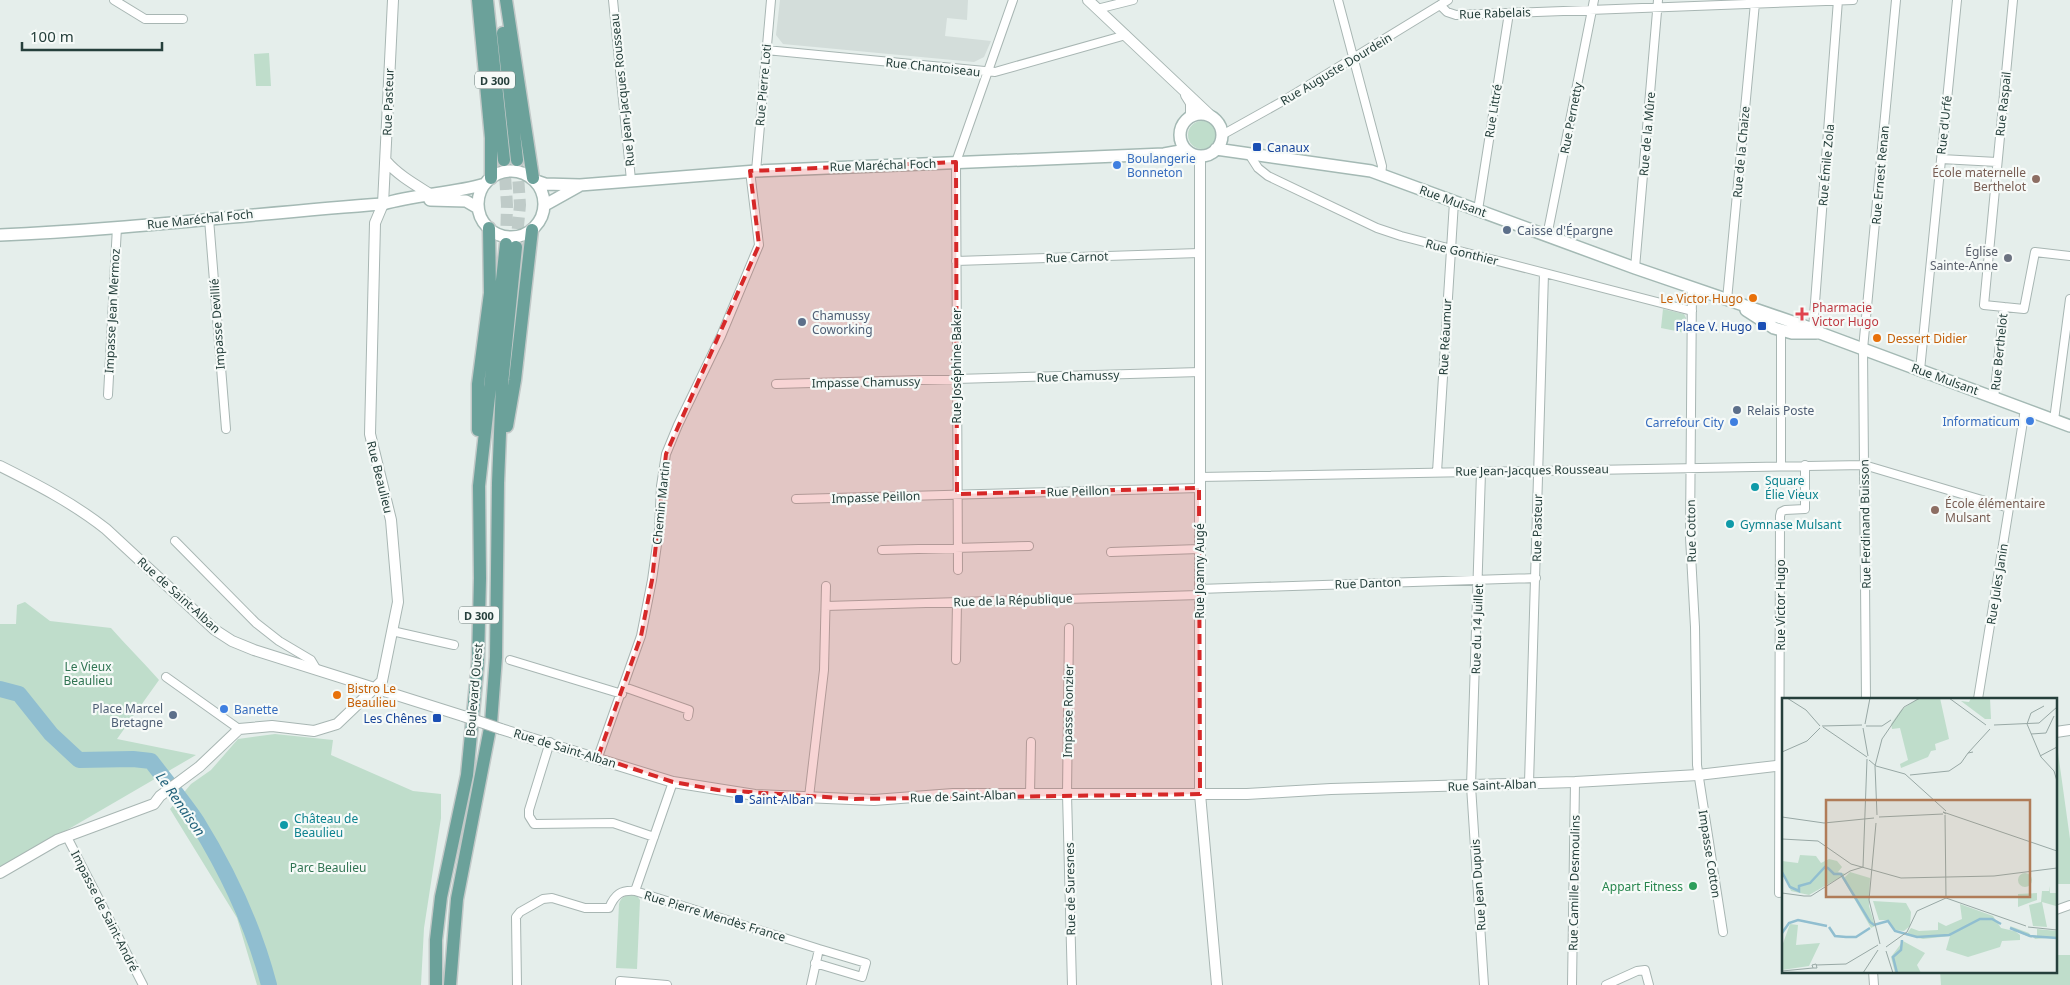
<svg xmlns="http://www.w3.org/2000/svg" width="2070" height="985" font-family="'Noto Sans',sans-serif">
<rect width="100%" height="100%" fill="#e5eeeb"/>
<!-- built -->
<path fill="#d3ddda" d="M780 0H968L967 20 947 18 945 36 991 41 984 57 974 62 783 44 776 35Z"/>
<!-- green -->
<path fill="#bfddcb" d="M269 53 271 86H256L254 54Z
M1188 135a14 14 0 1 1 28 0a14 14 0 1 1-28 0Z
M1663 309 1684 314 1686 318V333L1661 328Z
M25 602 50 621 111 628C127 646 143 662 159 680L117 739 196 755 0 869V624H16L17 605Z
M275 734 333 740 331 755 413 791 441 794V818L424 928 421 985H257L237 918 170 809 191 784 211 770 238 739Z
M2056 738 2070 839V884H2056Z
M633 895 637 896 640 900 637 969 616 968 619 904C621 897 625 895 633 895Z
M2056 955H2070V985H1941L1940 971H2056Z"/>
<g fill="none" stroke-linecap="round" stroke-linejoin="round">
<!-- river -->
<path stroke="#90bed0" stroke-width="16" d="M0 689 19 694 51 734 79 760 133 759 151 761C166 781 183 801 197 822 228 872 254 928 269 985"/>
<!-- primary-tunnel -->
<path stroke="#bfcbc8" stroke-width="12" stroke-dasharray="12 6" stroke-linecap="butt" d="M504 160 507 205 506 244
M516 247 520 205 517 160"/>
<!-- minor casing -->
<g stroke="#a8b6b3" stroke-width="10">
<path id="minor" d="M114 0 145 19H183
M613 0 631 180
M1338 0 1382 166 1381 175
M2013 0 1984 305 2024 309 2035 252 2070 256
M1440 5 1447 12 1456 15 1853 0
M1097 9 1133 0
M766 50 995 72 1126 35
M1222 135 1283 101 1448 0
M1249 154 1258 168 1268 176 1377 228 1401 236 1692 311
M1941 159 1997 162
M756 171 771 0
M1478 210 1509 13
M209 219 226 429
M1547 236 1594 0
M956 261 1199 253
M1635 268 1658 0
M1692 287 1690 537 1695 627 1697 765 1723 932
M1727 300 1755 3
M1813 329 1838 0
M1920 370 1957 0
M776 384 1200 372
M108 395 117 227
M1994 398 2004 307
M2054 420 2070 299
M1781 466V330
M1437 472 1454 202
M1481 472 1471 786 1484 985
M1199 477 1864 465 2009 508
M796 499 1199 488
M175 541 256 623 279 641 311 660 317 670
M882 550 1029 546
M1111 552 1199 549
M958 570 956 162 1013 0
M1199 589 1536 578
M826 606 1199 595
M1069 628 1067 794 1072 985
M392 631 454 645
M510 660 622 694
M956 660 957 602
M166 677 239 729
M624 687 689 710 688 716
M1866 699 1863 349 1896 0
M1978 699 2025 409
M550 742 529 810V816L534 824 613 823 654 837
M598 757 641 636 652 580 659 530 661 486 666 454 678 425 721 336 759 245 750 171
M673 782 635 891 819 949 811 985
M1529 783 1544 273
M1030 794 1031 742
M809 797 824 670 826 586
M67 837 143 985
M1779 893 1780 516 1781 512 1785 510 1805 509V465
M2056 910 2070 905
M815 963 862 977 866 963 819 949
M1873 971 1874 985
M517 985 516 917 520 912 543 899 552 898 585 908H609C615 894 621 890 635 891
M620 985V981L667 985
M1572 985 1575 782
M1606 985 1637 971 1645 970 1649 985"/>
</g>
<!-- tertiary casing -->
<g stroke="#a8b6b3" stroke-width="12">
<path id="tertiary" d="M1088 0 1213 118
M1186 95 1191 103V116
M1200 156V794L1217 985
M386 161C398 175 414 184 430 194
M0 466C38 485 73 503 106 529L215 630 232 641 254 650 463 716
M501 729 673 782 755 795 874 800 953 794H1247L1331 789 1575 782 1698 775 1784 765
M2056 732 2070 730
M0 873 57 840 154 804 160 796 199 767 239 729 272 726 314 731 337 724 382 681 398 602 391 520 370 434 375 223 383 204 393 0"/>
</g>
<!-- secondary casing -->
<g stroke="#a4b9b4" stroke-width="14">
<path id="secondary" d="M1180 135a21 21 0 1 1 42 0a21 21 0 1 1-42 0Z
M1216 149 1371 171 1635 268 1813 329 1820 333 2070 426
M478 204a33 33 0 1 1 66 0a33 33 0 1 1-66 0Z
M536 181 545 184 580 185 756 171 1164 154 1186 150
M430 200 466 201 478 208
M545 205 579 186
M0 235C128 230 255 213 383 204 416 194 452 194 485 184
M1746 310 1774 328 1792 333H1816"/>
</g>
<!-- primary casing -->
<g stroke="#c2c9c8" stroke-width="15">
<path id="primary" d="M478 0 491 138V178
M487 0 504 160
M506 0 533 178
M503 33 517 160
M507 426 515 380 532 230
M478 430V384L490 293 489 228
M436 985V940L441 897 467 775 478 662 480 578 479 486 506 244
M450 985 457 899 491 723 496 657 498 483 502 384 516 247"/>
</g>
<!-- minor -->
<use href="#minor" stroke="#fff" stroke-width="8"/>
<!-- tertiary -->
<use href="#tertiary" stroke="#fff" stroke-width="10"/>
<!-- secondary -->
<use href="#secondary" stroke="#fff" stroke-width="11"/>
<!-- primary -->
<use href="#primary" stroke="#6ba19a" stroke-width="12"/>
<!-- tertiary-bridge casing -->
<g stroke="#a8b6b3" stroke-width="12" stroke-linecap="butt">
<path id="tertiary-bridge" d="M463 716 501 729"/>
</g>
<!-- tertiary-bridge -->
<use href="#tertiary-bridge" stroke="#fff" stroke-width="10"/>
</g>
<!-- marked area -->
<path fill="#d62828" fill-opacity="0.2" stroke="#d62828" stroke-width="4" stroke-dasharray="10 6" stroke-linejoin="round" d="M956 162 957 494 1199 488 1200 794 855 799 718 790 673 782 598 757 641 636 652 580 666 454 759 245 750 171Z"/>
<!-- markers -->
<g fill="#1a4fb4" stroke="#f6faf8" stroke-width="2">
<rect x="1252" y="142" width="10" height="10" rx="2.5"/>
<rect x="1757" y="321" width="10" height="10" rx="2.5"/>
<rect x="432" y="713" width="10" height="10" rx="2.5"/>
<rect x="734" y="794" width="10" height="10" rx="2.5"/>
</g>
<g fill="#3f7fe0" stroke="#f6faf8" stroke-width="2">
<circle cx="1117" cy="165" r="5"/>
<circle cx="2030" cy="421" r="5"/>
<circle cx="1734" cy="422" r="5"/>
<circle cx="224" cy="709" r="5"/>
</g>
<g fill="#8d6e63" stroke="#f6faf8" stroke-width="2">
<circle cx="2036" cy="179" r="5"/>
<circle cx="1935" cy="510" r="5"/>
</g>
<g fill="#5c6f8a" stroke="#f6faf8" stroke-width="2">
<circle cx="1507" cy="230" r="5"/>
<circle cx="802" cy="322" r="5"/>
<circle cx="1737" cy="410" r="5"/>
<circle cx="173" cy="715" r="5"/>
</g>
<circle fill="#6b7280" stroke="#f6faf8" stroke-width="2" cx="2008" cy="258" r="5"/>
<g fill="#e8710a" stroke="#f6faf8" stroke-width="2">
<circle cx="1753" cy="298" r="5"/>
<circle cx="1877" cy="338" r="5"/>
<circle cx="337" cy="695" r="5"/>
</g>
<path fill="#e0444e" stroke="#f6faf8" stroke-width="2" d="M1799.5 306.5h5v5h5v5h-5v5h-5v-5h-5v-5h5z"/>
<g fill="#0f9aa8" stroke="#f6faf8" stroke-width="2">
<circle cx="1755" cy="487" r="5"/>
<circle cx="1730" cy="524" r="5"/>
<circle cx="284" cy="825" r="5"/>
</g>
<circle fill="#2e9e5b" stroke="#f6faf8" stroke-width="2" cx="1693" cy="886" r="5"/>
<g text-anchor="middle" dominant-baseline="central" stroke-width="4.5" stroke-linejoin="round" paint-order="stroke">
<!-- shield labels -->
<g fill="#f6faf8" stroke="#647774" stroke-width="1">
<rect x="475" y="71.5" width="40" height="17" rx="4"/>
<rect x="459" y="606.5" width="40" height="17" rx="4"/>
</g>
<g font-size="11" font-weight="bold" fill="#253f3b">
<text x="495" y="80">D 300</text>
<text x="479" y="615">D 300</text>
</g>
<!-- street labels -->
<g font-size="12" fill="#253f3b" stroke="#f6faf8">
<text transform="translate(1495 13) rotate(-2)">Rue Rabelais</text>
<text transform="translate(933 67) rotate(6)">Rue Chantoiseau</text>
<text transform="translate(1336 69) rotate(-31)">Rue Auguste Dourdein</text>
<text transform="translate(763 85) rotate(-85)">Rue Pierre Loti</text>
<text transform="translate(622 90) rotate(-96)">Rue Jean-Jacques Rousseau</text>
<text transform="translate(388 102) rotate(-88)">Rue Pasteur</text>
<text transform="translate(2003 104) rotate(-84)">Rue Raspail</text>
<text transform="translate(1493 111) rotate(-81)">Rue Littré</text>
<text transform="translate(1571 118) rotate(-79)">Rue Pernetty</text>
<text transform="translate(1944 125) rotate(-84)">Rue d'Urfé</text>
<text transform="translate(1647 134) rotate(-85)">Rue de la Mûre</text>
<text transform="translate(1741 152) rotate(-85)">Rue de la Chaize</text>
<text transform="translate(883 165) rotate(-2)">Rue Maréchal Foch</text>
<text transform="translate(1826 165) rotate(-85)">Rue Émile Zola</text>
<text transform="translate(1880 175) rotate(-85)">Rue Ernest Renan</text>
<text transform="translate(1453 201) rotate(20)">Rue Mulsant</text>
<text transform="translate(200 219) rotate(-6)">Rue Maréchal Foch</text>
<text transform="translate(1462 252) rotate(14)">Rue Gonthier</text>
<text transform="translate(1077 257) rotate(-2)">Rue Carnot</text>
<text transform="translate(112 311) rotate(-87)">Impasse Jean Mermoz</text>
<text transform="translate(217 324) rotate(-94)">Impasse Devillié</text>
<text transform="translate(1445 337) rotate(-87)">Rue Réaumur</text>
<text transform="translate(1999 352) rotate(-84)">Rue Berthelot</text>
<text transform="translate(956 366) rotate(-90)">Rue Joséphine Baker</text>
<text transform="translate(1078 376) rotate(-2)">Rue Chamussy</text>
<text transform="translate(1945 379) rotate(20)">Rue Mulsant</text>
<text transform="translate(866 382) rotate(-1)">Impasse Chamussy</text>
<text transform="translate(1532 470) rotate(-1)">Rue Jean-Jacques Rousseau</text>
<text transform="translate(380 477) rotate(76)">Rue Beaulieu</text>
<text transform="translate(1078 491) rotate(-2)">Rue Peillon</text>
<text transform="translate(876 497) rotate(-2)">Impasse Peillon</text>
<text transform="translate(661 503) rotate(-84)">Chemin Martin</text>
<text transform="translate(1865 524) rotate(-91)">Rue Ferdinand Buisson</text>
<text transform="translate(1537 528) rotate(-89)">Rue Pasteur</text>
<text transform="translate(1691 531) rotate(-91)">Rue Cotton</text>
<text transform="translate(1199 571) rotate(-90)">Rue Joanny Augé</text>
<text transform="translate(1368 583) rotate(-2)">Rue Danton</text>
<text transform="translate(1997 584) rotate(-81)">Rue Jules Janin</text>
<text transform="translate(179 595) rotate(42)">Rue de Saint-Alban</text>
<text transform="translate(1013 600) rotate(-2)">Rue de la République</text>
<text transform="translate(1780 605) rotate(-90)">Rue Victor Hugo</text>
<text transform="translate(1477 629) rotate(-88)">Rue du 14 Juillet</text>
<text transform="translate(474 690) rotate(-85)">Boulevard Ouest</text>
<text transform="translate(1068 711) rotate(-89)">Impasse Ronzier</text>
<text transform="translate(565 748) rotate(17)">Rue de Saint-Alban</text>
<text transform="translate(1492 785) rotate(-2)">Rue Saint-Alban</text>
<text transform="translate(963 796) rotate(-2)">Rue de Saint-Alban</text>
<text transform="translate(1710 854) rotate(81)">Impasse Cotton</text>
<text transform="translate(1574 883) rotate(-89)">Rue Camille Desmoulins</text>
<text transform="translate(1478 885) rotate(-94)">Rue Jean Dupuis</text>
<text transform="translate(1070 889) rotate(-91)">Rue de Suresnes</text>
<text transform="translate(105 911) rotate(63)">Impasse de Saint-André</text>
<text transform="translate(715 916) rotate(17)">Rue Pierre Mendès France</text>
</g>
<!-- transit labels -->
<g font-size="12" fill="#164399" stroke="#f6faf8" text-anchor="start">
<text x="1267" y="147">Canaux</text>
<text x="1752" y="326" text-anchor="end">Place V. Hugo</text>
<text x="427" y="718" text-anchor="end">Les Chênes</text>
<text x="749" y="799">Saint-Alban</text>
</g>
<!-- shop labels -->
<g font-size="12" fill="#366cbe" stroke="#f6faf8" text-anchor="start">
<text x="1127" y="158">Boulangerie<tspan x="1127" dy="14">Bonneton</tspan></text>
<text x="2020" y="421" text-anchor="end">Informaticum</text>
<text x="1724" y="422" text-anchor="end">Carrefour City</text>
<text x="234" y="709">Banette</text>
</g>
<!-- education labels -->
<g font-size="12" fill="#785e54" stroke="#f6faf8" text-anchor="end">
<text x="2026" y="172">École maternelle<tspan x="2026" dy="14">Berthelot</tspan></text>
<text x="1945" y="503" text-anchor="start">École élémentaire<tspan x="1945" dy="14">Mulsant</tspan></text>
</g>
<!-- service labels -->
<g font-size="12" fill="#4e5e75" stroke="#f6faf8" text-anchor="start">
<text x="1517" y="230">Caisse d'Épargne</text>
<text x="812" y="315">Chamussy<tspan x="812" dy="14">Coworking</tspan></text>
<text x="1747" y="410">Relais Poste</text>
<text x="163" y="708" text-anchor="end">Place Marcel<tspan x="163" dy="14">Bretagne</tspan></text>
</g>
<!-- worship labels -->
<g font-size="12" fill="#5b616d" stroke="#f6faf8" text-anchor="end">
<text x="1998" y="251">Église<tspan x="1998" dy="14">Sainte-Anne</tspan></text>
</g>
<!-- food labels -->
<g font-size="12" fill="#c56008" stroke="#f6faf8" text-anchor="start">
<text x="1743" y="298" text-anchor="end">Le Victor Hugo</text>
<text x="1887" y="338">Dessert Didier</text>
<text x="347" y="688">Bistro Le<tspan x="347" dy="14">Beaulieu</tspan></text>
</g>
<!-- health labels -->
<g font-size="12" fill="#be3a42" stroke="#f6faf8" text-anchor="start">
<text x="1812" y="307">Pharmacie<tspan x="1812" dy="14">Victor Hugo</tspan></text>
</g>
<!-- culture labels -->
<g font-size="12" fill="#0d838f" stroke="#f6faf8" text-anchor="start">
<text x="1765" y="480">Square<tspan x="1765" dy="14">Élie Vieux</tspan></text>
<text x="1740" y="524">Gymnase Mulsant</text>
<text x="294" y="818">Château de<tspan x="294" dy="14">Beaulieu</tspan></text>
</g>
<!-- park labels -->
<g font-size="12" fill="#307452" stroke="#f6faf8">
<text x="88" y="666">Le Vieux<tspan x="88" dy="14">Beaulieu</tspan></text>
<text x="328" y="867">Parc Beaulieu</text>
</g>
<!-- leisure labels -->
<g font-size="12" fill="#27864d" stroke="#f6faf8" text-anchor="end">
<text x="1683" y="886">Appart Fitness</text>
</g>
<!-- water labels -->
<g font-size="14" font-style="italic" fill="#206079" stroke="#f6faf8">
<text transform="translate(181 804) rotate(55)">Le Renaison</text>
</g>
</g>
<!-- overview -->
<g transform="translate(1782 698)">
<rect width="275" height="275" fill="#e5eeeb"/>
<path d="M158 0 167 41 153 46 154 52 149 53 146 59 119 70 118 66 126 62 118 30 110 31 109 26 119 12 135 1ZM189 0H208L209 21H203L179 3 187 4ZM18 157 34 158 39 165 47 161 55 163 60 169 56 174 64 176 27 197 9 193 0 172V163L16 165ZM68 174 88 180 87 208 93 228 89 230 61 181ZM236 182a7 7 0 1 1 14 0a7 7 0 1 1-14 0ZM267 188 268 195H275L274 208 260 204 265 229 251 228 247 207 259 204 260 193H267ZM255 195V202L236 209V196ZM91 203 124 205 129 214 128 228 122 233 112 232 106 222H97ZM178 206 211 218 219 230 232 233 228 228 247 235 250 240 233 233 238 237V242L220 243 218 249 186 259 164 252 168 238 141 241 124 237 129 230 137 233 156 232V224L164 228 180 221ZM8 226 16 227 14 247 38 245 27 268 0 272V248ZM255 231 275 233V239L253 241 250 237 255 238ZM121 243 143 255 135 267 139 275H113L109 259Z" fill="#bfddcb"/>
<path fill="none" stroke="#90bed0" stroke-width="2.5" d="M0 174 8 189 17 193V188L28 185 43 169 46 170 52 176H59L88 224 92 227 106 223 113 233 135 239 167 237 198 221H210L219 226M47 229 53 238 64 239H74L88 230M228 230 248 238 275 240M0 235 7 225 16 222 45 228M115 275 111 259 119 252 120 242"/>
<path fill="none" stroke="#98a8a5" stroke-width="1" d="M5 0 24 12 38 28M167 0 204 27M262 8 249 15 245 26 259 59 272 73 275 83M83 26 88 0M212 27 257 25 275 9M40 28 80 27M84 28H100L109 22M41 29 85 59M81 30 86 58M249 36 264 35 272 18M0 54 25 43 38 30M191 54 186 55 208 31M258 58 275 49M87 62 94 68 123 76M123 76 164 113M128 77 167 73 179 65 186 55M164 116 161 114 275 153M95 117 93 68 100 41 122 9 138 0M163 117 164 200M0 119 42 125 92 120M97 119 161 116M94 125 87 202 98 246M0 141 36 143 69 166 119 180 212 178 275 170M81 169 85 61M0 195 22 198M22 198H29L68 173 81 169M164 200 244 228M246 229 275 232M104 249 125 234 135 213 164 200M104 253 111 275M34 266 35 270H31L30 267ZM34 267 64 266 96 247M0 273 31 270M81 275 96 252"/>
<path fill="#b07c58" fill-opacity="0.15" stroke="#b07c58" stroke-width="2.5" d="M44 102H248V199H44Z"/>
<rect width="275" height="275" fill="none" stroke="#253f3b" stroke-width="2.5"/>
</g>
<!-- scale -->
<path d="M22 42v8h140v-8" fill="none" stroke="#253f3b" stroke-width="2.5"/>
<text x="30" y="42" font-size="15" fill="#253f3b" stroke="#f6faf8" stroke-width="4" paint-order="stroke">100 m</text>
</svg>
